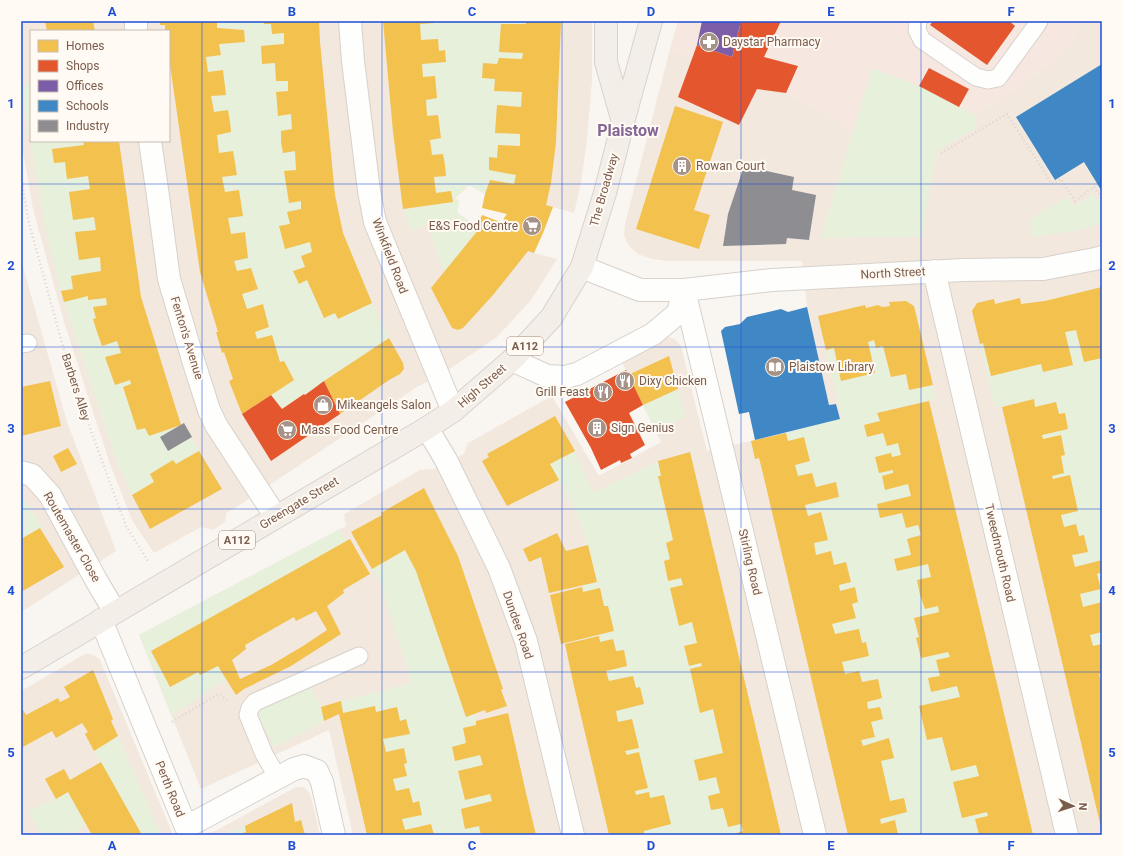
<svg xmlns="http://www.w3.org/2000/svg" width="1123" height="856" font-family="Roboto,sans-serif">
<rect width="100%" height="100%" fill="#f9f5f0"/>
<!-- residential -->
<path fill="#f2e8de" fill-rule="evenodd" d="M21 21H592V80L587 139 581 183 574 213 553 207 485 194 470 185 455 198 459 201 457 212 476 228 534 253 557 259 531 300 497 337 445 372 417 387 238 506 226 513 225 522 213 530 201 527 154 553 132 520 110 464 65 325 33 209 21 139ZM31 31H169V141H31Z
M1085 21H1102V835H353L329 730 201 789 139 635 346 526 344 514 420 470 434 469 464 454 468 443 552 396 599 476 661 442 621 360 669 337 676 340 681 346 707 451 751 441 840 419 836 404 829 405 807 307 802 261H668L652 259 638 254 629 246 624 235 625 224 670 49 692 60 757 89 786 93 828 113 841 125 872 68 919 86 976 115 1058 58Z
M21 260 67 422 116 551 21 612Z
M85 654H91L97 657 100 660 173 835H21V691Z
M296 787H303L309 792 312 801 320 835H202L217 830Z"/>
<!-- commercial -->
<path fill="#f6e8e1" d="M678 21H1085L1058 58 976 115 919 86 872 68 853 132 841 125 828 113 786 93 757 89 692 60 670 49Z"/>
<!-- green -->
<path fill="#e7f0db" d="M217 21H263L264 24H271L272 34 284 33V44L261 46 262 64 275 63 276 81H288V91L276 92 291 114 292 129 281 131 283 153 295 151 296 170 284 172 289 202 301 201V209L287 212 290 224 279 226 285 249 310 242 312 252 301 256 305 267 294 271 299 284 307 280 324 318 335 313 338 319 372 303 389 338 305 395 303 394 282 409 271 395 294 380 280 362 257 339 255 332 269 327 263 305 247 309 242 294 258 289 251 268 237 271 234 261 248 257 245 232 231 234 228 218 242 216 225 192 222 177 237 175 233 151 219 153 217 135 231 132 230 122 214 112 211 96 225 95 222 70 208 72 206 57 221 55 219 44 245 42 244 30 217 28Z
M434 21H526V24H501L499 52 523 53 522 59 499 58 497 64 483 63 482 78 495 79 494 91 522 92 521 107 497 105 495 133 520 134V146L498 145 497 158H489V170L516 175 514 184 491 180 485 194 469 185 455 198 459 201 457 212 479 229 445 271 440 263 428 224 412 231 403 209 453 202 451 191 436 193 434 177 446 176 443 154 432 155 430 140 441 138 438 115 427 116 426 100 437 98 435 76 423 77 422 64 446 62 445 50 439 51 438 39 421 40 420 24 434 23Z
M872 68 919 86 976 115 975 129 936 151 922 237 821 238Z
M31 84V141H83L84 145 52 149 54 163 65 162 67 179 88 176 90 189 69 192 73 219 94 217 96 230 75 233 79 260 100 257 101 271 71 276 73 289 61 291 46 228 21 90V85Z
M1093 194 1098 201 1102 199V223L1079 230 1031 237 1030 219 1067 197 1075 206Z
M88 296V300L106 298 107 305 93 308 96 318 97 332 102 346 117 341 121 353 105 358 115 385 130 380 131 384 123 387 137 430 145 428 149 436 181 425 168 451 192 437 199 451 176 464 173 461 150 474 154 482 132 495 117 462 64 302Z
M1076 330 1084 362 1102 358V562L1101 560 1075 567 1072 555 1088 551 1084 535 1079 536 1076 524 1064 527 1061 515 1078 511 1070 475 1053 479 1052 476 1064 473 1061 456 1065 455 1061 435 1043 439 1042 435 1068 429 1065 413 1059 414 1056 402 1035 407 1033 399 995 408 980 344 983 343 991 376 1041 364H1073L1065 332Z
M874 340 876 348 883 346 891 377 906 374 909 390 933 385 936 399 878 413 880 421 864 425 867 437 883 433 887 446 898 443 901 455 892 457 891 453 875 457 893 470V473L882 476 885 489 908 484 911 496 877 504 881 518 902 513 906 528 918 525 921 535 907 539 911 555 895 559 897 571 928 564 931 577 917 580 925 608 938 606 939 612 915 618 919 637 917 638 921 658 948 652 950 657 936 660 940 676 928 679 931 692 957 686 960 697 919 707 927 740 942 737 951 771 976 765 979 776 953 783 962 818 987 812 988 816 975 819 979 835H898L895 820 881 824 880 819 907 812 903 798 890 801 881 761 894 758 889 738 863 746 861 740 875 737 871 722 883 719 880 707 868 709 867 702 882 698 878 679 862 682 859 671 845 674 842 662 869 655 866 642 862 643 859 629 835 634 832 624 856 618 852 604 855 587 840 591 839 585 851 582 846 562 834 565 831 551 816 555 814 543 828 540 821 512 808 516 805 505 839 497 836 482 816 487 812 473 798 476 795 465 809 461 804 437 788 441 786 433 842 418 826 350 834 348 841 381 875 373 868 342Z
M678 389 685 418 655 429 643 405Z
M575 451 593 493 658 461 661 476 658 477 673 540 666 543 670 559 664 561 668 581 681 578 683 585 680 625 692 622 697 643 684 647 689 666 701 663 702 666 690 669 701 712 713 709 723 753 694 761 699 781 716 777 720 793 708 796 711 810 723 808 741 824 743 831 728 835H644V831L671 824 664 795 650 798 636 795 635 791 648 788 639 753 627 755 625 751 639 748 632 719 618 722 616 711 644 704 640 687 636 688 633 676 609 681 606 671 627 666 624 650 616 651 613 639 600 642 598 635 614 631 608 606H604L600 588 583 592 582 585 597 581 588 545 575 510 550 464Z
M21 497 25 499 42 527 21 539Z
M340 529 346 541 151 651 170 687 198 672 201 675 218 666 226 679 172 715 139 635Z
M405 550 416 571 466 717 474 714 476 725 463 728 466 743 452 747 455 761 480 755 483 765 458 772 465 800 490 794 492 801 461 809 465 829 479 826 481 835H434L431 824 405 830 402 819 422 814 419 802 413 803 409 788 396 791 393 779 407 776 404 764 407 763 403 749 386 752 383 739 409 734 406 720 400 721 397 707 376 712 375 706 343 713 341 701 412 683 380 582 372 569Z
M1102 572V602L1083 607 1080 594 1097 574Z
M1102 632V644L1093 646 1090 635Z
M308 684 321 707 324 721 274 747 259 717 260 711 264 705Z
M118 736 161 835H142L94 751Z
M68 792 87 825 70 835H41L28 811 56 799Z
M245 826 246 832 237 835H224Z"/>
<!-- homes -->
<path fill="#f2c14e" fill-rule="evenodd" d="M45 21H93L95 31H47Z
M160 21H217V28L244 30 245 42 219 44 221 55 206 57 208 72 223 70 226 95 211 96 214 112 228 110 230 122 231 132 217 135 219 153 233 151 237 175 222 177 225 192 239 190 243 216 228 218 231 234 245 232 248 258 234 261 237 271 251 268 258 289 242 294 247 309 263 304 266 316 269 327 255 332 257 339 272 335 280 362 284 361 294 380 242 414 229 381 233 379 224 352 222 353 216 332H218L200 272 169 58V31H165V25H160Z
M263 21H319L320 42 335 195 343 233 372 303 338 319 335 313 324 318 307 280 299 284 293 271 305 267 301 256 312 252 310 242 285 249 279 226 290 224 287 212 301 209V201L289 203 284 171 296 170 295 151 283 153 281 142V131L292 129 291 114 278 116 277 103 276 92 288 91V81H276L275 63 262 64 261 46 284 44V33L272 34 271 24H264Z
M383 21H434V23L420 24 421 40 438 39 439 51 445 50 446 62 422 64 423 77 435 76 437 98 426 100 427 116 438 115 441 138 430 140 432 155 443 154 445 165 446 176 434 177 436 193 451 191 453 202 403 209 393 132Z
M526 21H561L556 142 551 183 546 205 553 207 543 233 534 253 528 251 493 295 463 328 458 330 452 328 431 288 479 229 476 228 482 215 503 223 504 218 507 214 482 208 485 194 490 180 514 184 516 175 489 170V157L497 158 498 145 520 146V134L495 133 497 105 521 107 522 92 494 91 495 79 482 78 483 63 497 64 499 58 522 59 523 53 499 52 501 24H526Z
M675 106 723 122 694 210 710 215 699 249 636 229Z
M83 141H119L141 297 181 425 149 436 145 428 137 430 123 387 131 384 130 380 115 385 105 357 121 353 117 341 102 346 97 332 93 319 96 318 93 307 107 305 106 298 88 300V296L64 302 61 291 73 289 71 276 101 271 100 257 79 260 75 232 96 230 94 217 73 220 69 192 90 189 88 176 67 179 65 162 54 163 52 149 84 145Z
M1102 287V358L1084 362 1076 330 1065 332 1073 365 1043 372 1041 364 991 376 983 343 980 344 972 311 977 303 994 299 995 304 1020 298 1021 304 1045 301Z
M906 301 914 306 933 385 909 390 906 374 891 377 883 346 876 348 874 340 868 342 875 373 841 381 834 348 826 350 818 316 865 305 866 308 878 305 882 307 890 306 889 302Z
M389 338 403 363 404 369 400 374 389 380 340 414 324 381Z
M669 356 678 389 643 405 628 375Z
M50 381 61 426 21 436V387Z
M1034 399 1035 407 1056 402 1059 414 1065 413 1068 429 1042 435 1043 439 1061 435 1065 455 1061 456 1064 473 1052 476 1053 479 1070 475 1078 511 1061 515 1064 527 1076 524 1079 536 1084 535 1088 552 1072 555 1075 567 1102 560V572L1097 574 1101 589 1080 594 1083 607 1102 602V632L1090 635 1093 646 1102 644V673L1099 674 1102 686V832L1002 407Z
M929 401 968 562 1033 835H979L975 819 988 816 987 812 962 818 953 782 979 776 976 765 951 771 942 737 927 740 919 706 960 697 957 686 931 692 928 678 940 676 936 660 950 657 948 652 921 658 916 638 919 637 914 618 939 612 938 606 925 609 920 595 917 580 931 577 928 564 897 571 894 559 911 555 907 539 921 535 918 525 906 528 902 513 880 518 877 504 911 496 908 484 885 490 882 476 893 473V470L879 473 875 457 891 453 892 457 901 455 898 443 887 446 883 433 867 437 864 425 880 421 877 413Z
M555 416 575 451 550 464 559 480 507 506 482 461 489 457 487 454Z
M786 433 788 441 804 437 810 461 795 465 798 476 812 473 816 487 836 482 839 497 805 505 808 516 821 512 828 540 814 543 816 555 831 551 834 565 846 562 851 582 839 585 840 591 855 587 858 602 852 604 856 618 832 624 835 634 859 629 862 643 866 642 869 656 842 662 845 674 859 671 862 682 878 679 882 698 867 702 868 709 880 707 883 719 871 722 875 737 861 740 863 746 889 738 894 758 881 761 890 801 904 798 907 812 880 819 881 824 895 820 898 835H848L764 478 759 458 755 459 751 441Z
M68 448 77 464 61 472 53 456Z
M199 451 222 489 150 529 132 495 154 482 150 474 173 460 176 464Z
M690 452 739 657 781 835H731L743 831 741 824 728 827 723 808 711 810 708 796 720 793 716 777 699 781 694 760 723 753 713 709 700 713 690 669 702 666 701 663 689 666 684 646 697 643 692 622 679 626 670 588 683 585 681 578 668 581 664 561 670 559 666 543 673 540 658 476H661L658 461Z
M424 488 458 556 503 689 501 690 507 706 486 713 485 710 466 717 416 571 405 550 372 569 351 532 382 515 381 513Z
M40 528 64 567 21 592V539Z
M557 533 566 551 588 545 597 582 549 593 541 557 529 562 523 549Z
M350 539 370 574 343 590 344 593 327 606 341 634 291 666 244 689 236 695 218 666 200 675 198 672 170 687 151 651ZM316 611 327 630 303 646 271 665 240 679 232 660 246 649 245 645 294 617 296 621Z
M582 587 583 592 600 588 604 606H608L614 631 561 644 550 595Z
M599 636 600 642 613 639 616 651 624 650 627 666 606 671 609 681 633 676 636 688 640 687 644 704 616 711 618 722 632 719 639 748 625 751 627 755 639 752 644 773 648 788 635 791 636 795 649 792 650 798 664 795 671 824 644 831V835H609L573 682 565 644Z
M93 670 113 719 111 721 118 736 94 751 85 734 88 732 82 723 56 738 52 731 21 748V711L23 710 26 715 58 698 60 702 70 697 64 687Z
M341 701 343 713 375 706 376 712 397 707 400 721 406 719 410 734 383 739 386 752 404 748 407 763 404 764 407 776 393 779 396 791 409 788 413 803 419 801 422 815 402 819 405 830 431 824 434 835H367L339 714 324 721 321 707Z
M508 713 526 793 536 835H481L479 826 465 829 461 809 492 801 490 794 465 800 458 771 483 765 480 755 455 761 452 747 466 743 463 728 476 725V721Z
M101 762 142 835H92L68 792 56 799 45 779 64 769 70 780Z
M292 803 295 822 301 820 305 835H238L246 832 245 826Z"/>
<!-- shops -->
<path fill="#e4572e" d="M741 21H781L764 57 798 66 786 93 757 89 739 125 678 97 697 45 732 57Z
M933 21H1009L1015 26 987 65 930 25Z
M929 68 969 89 959 107 919 86Z
M626 370 643 405 629 413 645 445 630 454 632 458 621 463 620 460 601 470 591 448 565 402Z
M324 381 340 414 271 461 242 414 271 395 282 409 304 394 305 395Z"/>
<!-- offices -->
<path fill="#7b5ea7" d="M702 21H741L732 57 697 45Z"/>
<!-- schools -->
<path fill="#3f88c5" d="M1102 64V190H1101L1084 162 1055 180 1016 117Z
M807 307 829 405 836 404 840 419 755 440 749 412 739 414 721 331 725 327 740 324 747 317 781 309 788 312Z"/>
<!-- industry -->
<path fill="#8d8d92" d="M744 166 794 177 792 190 816 195 809 240 787 238 786 244 723 246 728 214Z
M184 423 192 437 168 451 160 437Z"/>
<g fill="none" stroke-linecap="round" stroke-linejoin="round">
<!-- lane casing -->
<g stroke="#d7d1cb" stroke-width="19">
<path id="lane" d="M918 21 917 30 922 40 976 77 988 80 998 78 1036 26 1039 21
M21 344 28 343
M278 778 264 754 248 715 250 708 255 702 359 656"/>
</g>
<!-- street casing -->
<g stroke="#d7d1cb" stroke-width="24">
<path id="street" d="M136 21V31
M350 21 353 61 369 191 375 222 453 411
M150 141 157 189 169 279 194 363 209 410 216 425 276 517
M582 267 640 290H684L772 280 849 276 963 270 1043 269 1095 259 1102 257
M934 271 1067 835
M684 290 815 835
M512 360 547 376 565 377 577 374 653 334 678 313 684 290
M427 428 446 460 499 568 526 641 573 835
M21 472 32 475 50 495 96 580 115 612
M101 620 186 827 294 769 304 766 317 771 322 782 334 835"/>
</g>
<!-- primary casing -->
<g stroke="#dad1cc" stroke-width="24">
<path id="primary" d="M606 21V62L623 122
M21 668 427 428 453 411 512 360 551 318 582 267 605 193 623 122 651 21"/>
</g>
<!-- path -->
<path stroke="#dcd5d0" stroke-width="2.5" stroke-dasharray="1 3" stroke-linecap="butt" d="M941 153 1007 114 1052 184 1061 179 1075 201 1094 187 1100 195 1102 194
M21 178 29 223 72 379 126 526 148 561
M172 722 218 694 227 700"/>
<!-- lane -->
<use href="#lane" stroke="#fefefd" stroke-width="17"/>
<!-- street -->
<use href="#street" stroke="#fefefd" stroke-width="22"/>
<!-- primary -->
<use href="#primary" stroke="#f3eee8" stroke-width="22"/>
</g>
<!-- grid -->
<path fill="none" stroke="#1d4ed8" stroke-width="1" stroke-opacity="0.55" d="M202 21V835M382 21V835M562 21V835M741 21V835M921 21V835M21 184H1102M21 347H1102M21 509H1102M21 672H1102"/>
<!-- icons -->
<defs>
<g id="pharmacy-disc" transform="scale(1)"><circle r="9.5" fill="#a69286" stroke="#fffaf3"/><path d="M-2-6h4v4h4v4h-4v4h-4v-4h-4v-4h4Z" fill="#fff"/></g>
<g id="building-disc" transform="scale(1)"><circle r="9.5" fill="#a69286" stroke="#fffaf3"/><path d="M-4-6H4V6H1V3H-1V6H-4ZM-2.5-4.3h1.7v1.8h-1.7ZM.8-4.3h1.7v1.8H.8ZM-2.5-1h1.7V.8h-1.7ZM.8-1h1.7V.8H.8Z" fill="#fff"/></g>
<g id="supermarket-disc" transform="scale(1)"><circle r="9.5" fill="#a69286" stroke="#fffaf3"/><path d="M-6-5.5h2.5l.6 2H6L4.5 2H-2.5L-4.4-4H-6ZM-1.5 3.2a1.3 1.3 0 1 0 .1 0ZM3 3.2a1.3 1.3 0 1 0 .1 0Z" fill="#fff"/></g>
<g id="library-disc" transform="scale(1)"><circle r="9.5" fill="#a69286" stroke="#fffaf3"/><path d="M-6-4Q-3-5.5-.7-3.5V5Q-3 3-6 4ZM6-4Q3-5.5 .7-3.5V5Q3 3 6 4Z" fill="#fff"/></g>
<g id="restaurant-disc" transform="scale(1)"><circle r="9.5" fill="#a69286" stroke="#fffaf3"/><path d="M-5-6h1v4h1v-4h1v4h1v-4h1v5L-1.5 .5V6h-2V.5L-5-1ZM5-6V6H3V1.5H1.5Q1.5-4 5-6Z" fill="#fff"/></g>
<g id="shop-disc" transform="scale(1)"><circle r="9.5" fill="#a69286" stroke="#fffaf3"/><path d="M-5-2.5h2.3a2.7 3.5 0 0 1 5.4 0H5L5.5 6h-11ZM-1.5-2.5h3a1.5 2.3 0 0 0-3 0Z" fill="#fff"/></g>
</defs>
<g fill-rule="evenodd">
<use href="#pharmacy-disc" x="709" y="42"/>
<use href="#building-disc" x="682" y="166"/>
<use href="#supermarket-disc" x="532" y="226"/>
<use href="#library-disc" x="775" y="367"/>
<use href="#restaurant-disc" x="625" y="381"/>
<use href="#restaurant-disc" x="603" y="392"/>
<use href="#shop-disc" x="323" y="405"/>
<use href="#building-disc" x="597" y="428"/>
<use href="#supermarket-disc" x="287" y="430"/>
</g>
<g text-anchor="middle" dominant-baseline="central" stroke-width="4" stroke-linejoin="round" paint-order="stroke">
<!-- shield labels -->
<g fill="#fffaf3" stroke="#a28b7f" stroke-width="1">
<rect x="507" y="337" width="36" height="18" rx="3"/>
<rect x="219" y="531" width="36" height="18" rx="3"/>
</g>
<g font-size="11" font-weight="bold" fill="#7a5c4d">
<text x="525" y="346">A112</text>
<text x="237" y="540">A112</text>
</g>
<!-- poi labels -->
<g font-size="12" fill="#7a5c4d" stroke="#fffaf3" text-anchor="start">
<text x="723" y="42">Daystar Pharmacy</text>
<text x="696" y="166">Rowan Court</text>
<text x="518" y="226" text-anchor="end">E&amp;S Food Centre</text>
<text x="789" y="367">Plaistow Library</text>
<text x="639" y="381">Dixy Chicken</text>
<text x="589" y="392" text-anchor="end">Grill Feast</text>
<text x="337" y="405">Mikeangels Salon</text>
<text x="611" y="428">Sign Genius</text>
<text x="301" y="430">Mass Food Centre</text>
</g>
<!-- street labels -->
<g font-size="12" fill="#7a5c4d" stroke="#fffaf3">
<text transform="translate(604 190) rotate(-74)">The Broadway</text>
<text transform="translate(390 256) rotate(69)">Winkfield Road</text>
<text transform="translate(893 273) rotate(-3)">North Street</text>
<text transform="translate(187 338) rotate(73)">Fenton's Avenue</text>
<text transform="translate(482 386) rotate(-41)">High Street</text>
<text transform="translate(76 387) rotate(72)">Barbers Alley</text>
<text transform="translate(299 503) rotate(-31)">Greengate Street</text>
<text transform="translate(72 537) rotate(60)">Routemaster Close</text>
<text transform="translate(1000 553) rotate(77)">Tweedmouth Road</text>
<text transform="translate(750 562) rotate(77)">Stirling Road</text>
<text transform="translate(518 625) rotate(71)">Dundee Road</text>
<text transform="translate(170 789) rotate(68)">Perth Road</text>
</g>
<!-- district labels -->
<g font-size="16" font-weight="bold" fill="#846695" stroke="#fffaf3">
<text x="628" y="130">Plaistow</text>
</g>
</g>
<!-- border -->
<rect width="1123" height="856" fill="none" stroke="#fffaf3" stroke-width="44"/>
<!-- legend -->
<rect x="30" y="30" width="140" height="112" fill="#fffaf3" stroke="#cabbb1"/>
<rect x="38" y="40" width="20" height="12" fill="#f2c14e" stroke="#cabbb1"/>
<text x="66" y="50" font-size="12" fill="#7a5c4d">Homes</text>
<rect x="38" y="60" width="20" height="12" fill="#e4572e" stroke="#cabbb1"/>
<text x="66" y="70" font-size="12" fill="#7a5c4d">Shops</text>
<rect x="38" y="80" width="20" height="12" fill="#7b5ea7" stroke="#cabbb1"/>
<text x="66" y="90" font-size="12" fill="#7a5c4d">Offices</text>
<rect x="38" y="100" width="20" height="12" fill="#3f88c5" stroke="#cabbb1"/>
<text x="66" y="110" font-size="12" fill="#7a5c4d">Schools</text>
<rect x="38" y="120" width="20" height="12" fill="#8d8d92" stroke="#cabbb1"/>
<text x="66" y="130" font-size="12" fill="#7a5c4d">Industry</text>
<!-- north arrow -->
<g transform="translate(1073 806) rotate(93)" stroke="#fffaf3" stroke-width="3" paint-order="stroke">
<path d="M0-3L7 15L0 10L-7 15Z" fill="#7a5c4d"/>
<text y="-6" font-size="11" font-weight="bold" text-anchor="middle" fill="#7a5c4d">N</text>
</g>
<rect x="22" y="22" width="1079" height="812" fill="none" stroke="#1d4ed8" stroke-width="1.5"/>
<g font-size="13" text-anchor="middle" font-weight="bold" fill="#1d4ed8">
<text x="112" y="16">A</text>
<text x="292" y="16">B</text>
<text x="472" y="16">C</text>
<text x="651" y="16">D</text>
<text x="831" y="16">E</text>
<text x="1011" y="16">F</text>
<text x="11" y="108">1</text>
<text x="1112" y="108">1</text>
<text x="11" y="270">2</text>
<text x="1112" y="270">2</text>
<text x="11" y="433">3</text>
<text x="1112" y="433">3</text>
<text x="11" y="595">4</text>
<text x="1112" y="595">4</text>
<text x="11" y="757">5</text>
<text x="1112" y="757">5</text>
<text x="112" y="850">A</text>
<text x="292" y="850">B</text>
<text x="472" y="850">C</text>
<text x="651" y="850">D</text>
<text x="831" y="850">E</text>
<text x="1011" y="850">F</text>
</g>
</svg>
